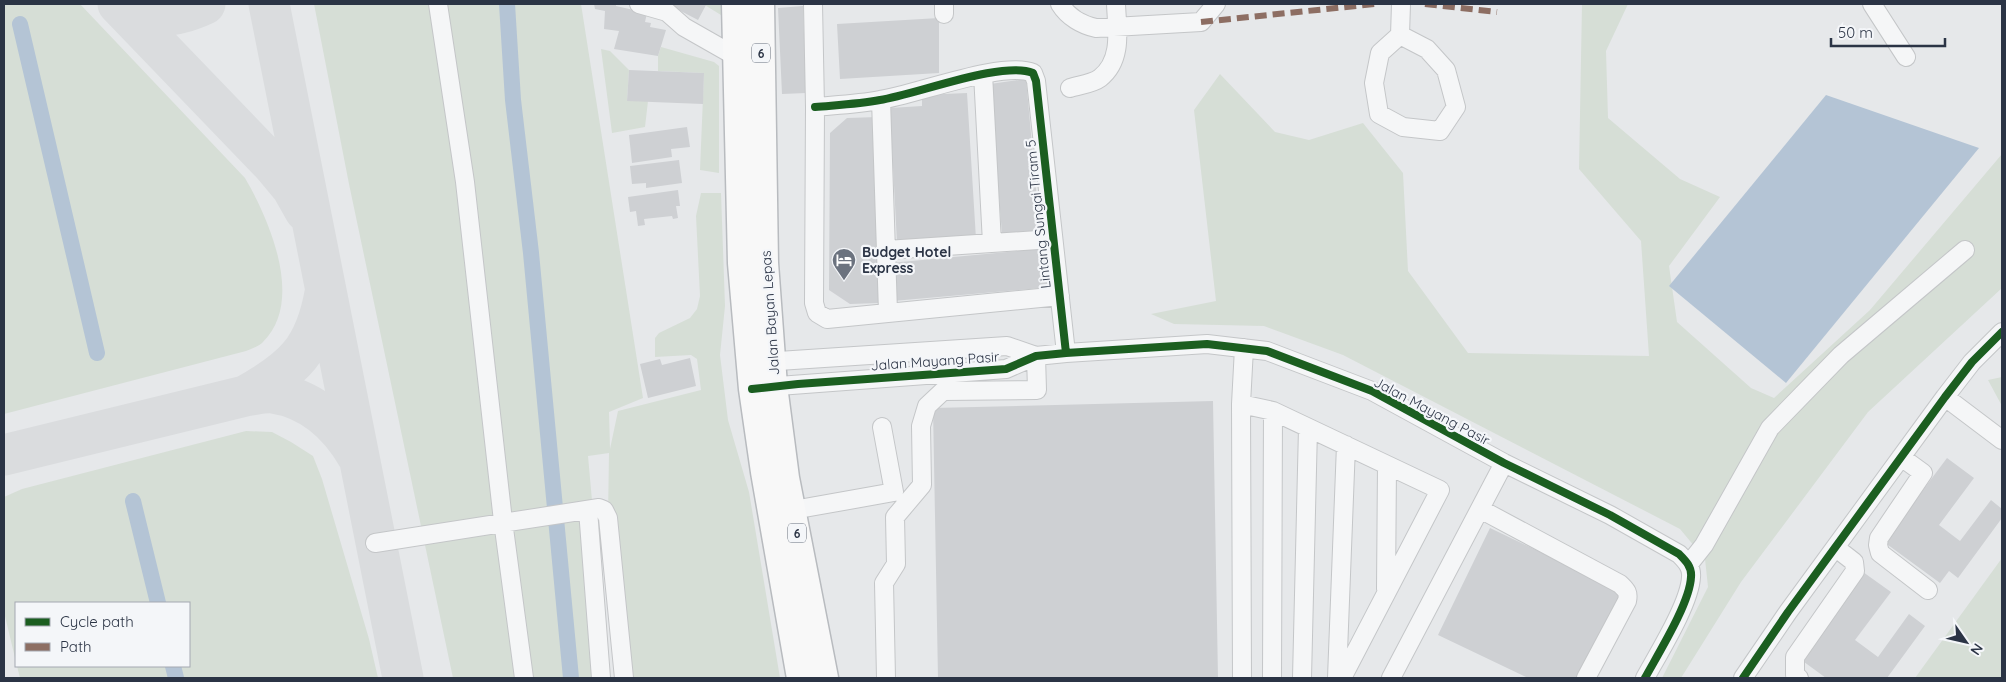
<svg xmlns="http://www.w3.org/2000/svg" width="2006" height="682" font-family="Quicksand,sans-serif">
<rect width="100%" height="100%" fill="#e6e8ea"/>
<!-- green -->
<path fill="#d6ded6" d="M4 4H80L245 178C269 219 305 301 263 342 259 346 252 349 246 351L4 414Z
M314 4H581L643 398 609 412 610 449 618 411 701 390 697 359 691 355 655 357V338L659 333 690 318 697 309 700 296 696 216 701 193H721L725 306 720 355 728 420 749 492 780 678H628L608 518 609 453 588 456 608 678H453L349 184Z
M703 4H721V15Z
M1582 4H1628L1606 51 1608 118 1680 179 1720 197 1669 266 1677 322 1751 388 1774 398 1870 310 2002 154V288L1868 412 1741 582 1681 678H1662L1708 587 1705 559 1680 529 1343 355 1264 326 1174 324 1151 314 1216 301 1194 110 1220 74 1275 132 1309 140 1363 123 1403 173 1408 271 1468 353 1649 356 1641 241 1579 169Z
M661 47 714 62 719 66V173L700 170 704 73 658 71V56Z
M601 49 610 51 629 70 627 101H648L645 127 612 133Z
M2002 377V406L1988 380Z
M246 431 272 432 291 442 313 456 322 479 369 639 378 678H20L17 666H189V603H16V662L4 612V497L22 489Z
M2002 558V678H1915Z"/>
<!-- water -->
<path fill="#b4c4d5" d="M1826 95 1979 148 1786 383 1669 286Z"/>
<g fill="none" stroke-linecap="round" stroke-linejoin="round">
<!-- canal -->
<path stroke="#b4c4d5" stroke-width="16" d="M507 4 513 100 531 253 571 678
M20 24 97 353
M133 501 158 603
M173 666 176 678"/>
<!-- taxiway -->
<path stroke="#dadcde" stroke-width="41" d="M118 4 272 164 292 188 305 211
M121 4C157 16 168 21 205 4
M269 4 403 678
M325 293C315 349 294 369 245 396 254 395 264 392 273 393 312 399 339 424 358 457
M4 455 245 396"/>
</g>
<!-- building -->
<path fill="#ced0d3" d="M594 4H616V6L647 13 645 22 651 23 650 27 666 30 658 56 614 49 619 31 604 29 605 11 595 9Z
M675 4H703L706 5 698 20 673 7Z
M803 6 806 93 782 94 778 8Z
M939 18V73L840 79 837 24Z
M629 70 704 73 703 104 627 101Z
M1026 79 1040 233 1002 234 990 84Z
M967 93 976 239 897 243 890 108 922 106V95Z
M878 117 880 303 850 304 829 290 830 133 847 118Z
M687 127 690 147 671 149 672 157 632 163 629 135Z
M679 160 682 183 646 188V183L632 184 630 166Z
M678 190 680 206H676L678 218 673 219 672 216 644 219 645 225 638 226 636 211 630 212 628 197Z
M1049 248 1052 287 893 301 890 263Z
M690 358 696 386 648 398 640 364 660 359 662 365Z
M1213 401 1218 678H938L933 408Z
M1947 458 1974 478 1939 525 1960 541 1991 500 2002 509V518L1958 578 1949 571 1940 583 1884 542Z
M1490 528 1624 592 1582 678H1528L1438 635Z
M1863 572 1891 592 1855 640 1878 657 1909 614 1925 626 1887 678H1826L1800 659Z"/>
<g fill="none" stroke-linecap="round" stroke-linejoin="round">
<!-- minor casing -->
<g stroke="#c4c6c8" stroke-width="20">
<path id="minor" d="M438 4 465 182 503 521 524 678
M639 4 667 12 684 27 735 56
M813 4 815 107 814 303 817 313 827 319 1060 296
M1060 4C1068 17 1082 25 1096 28L1201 22 1216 4
M1872 4 1906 57
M944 14V4
M1400 35 1427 49 1446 70 1456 107 1440 131 1403 127 1379 114 1374 83 1380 53 1400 35 1401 4
M983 74 992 243
M1070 88C1079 85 1092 84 1100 78 1123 60 1117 29 1116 4
M881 100 888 312
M815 107C837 105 859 104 880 100 915 95 1003 60 1033 73L1036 81 1066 353
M886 250 1053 239
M1244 348 1241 404 1273 411 1440 490 1342 678
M763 362 1007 346 1036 356
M765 387 1006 369 1036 356 1066 353 1207 344 1267 351 1372 391 1504 463 1610 515 1679 554C1686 561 1692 567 1691 577 1690 603 1658 654 1645 678
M1945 397 2002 440
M1241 404 1242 678
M1901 457 1923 473 1879 538 1878 545 1880 553 1928 590
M1480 509 1620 584C1626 590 1629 592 1627 601L1586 678
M588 510 601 678
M793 510 894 492 882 427
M375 543 599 508 604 510 608 518 624 678
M1689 564 1704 545 1770 428 1841 355 1965 250
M1386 589 1387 465
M886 678 884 583 896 564 895 517 922 485 921 426 927 406 943 391 1037 390 1036 356
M1272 678 1273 411
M1302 678 1308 428
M1337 678 1346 445
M1391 678 1504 463
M1743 678 1788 612 1945 397 1972 362 2002 332
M1799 678 1795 675V657L1855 571 1854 562 1836 548"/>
</g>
<!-- highway casing -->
<g stroke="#b8bbbf" stroke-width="29">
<path id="highway" d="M735 4 741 263 752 389 764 472 800 678
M761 4 765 263 774 386 786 478 825 678"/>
</g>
<!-- minor -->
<use href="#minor" stroke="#f5f6f7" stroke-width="18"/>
<!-- highway -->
<use href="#highway" stroke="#f8f8f8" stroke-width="26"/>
<!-- quiet -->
<path stroke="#8d6e63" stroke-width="6" stroke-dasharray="12 6" stroke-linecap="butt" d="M1425 4 1497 12
M1201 22 1375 4"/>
<!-- cycleway casing -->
<g stroke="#f4f6f9" stroke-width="11">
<path id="cycleway" d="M815 107C837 105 859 104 880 100 915 95 1003 60 1033 73L1036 81 1066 353
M752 389 798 384 1006 369 1036 356 1066 353 1207 344 1267 351 1372 391 1504 463 1610 515 1679 554C1686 561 1692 567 1691 577 1690 603 1658 654 1645 678
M1743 678 1788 612 1945 397 1972 362 2002 332"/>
</g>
<!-- cycleway -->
<use href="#cycleway" stroke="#1b5e20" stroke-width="8"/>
</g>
<!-- icons -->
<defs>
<g id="hotel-pin" transform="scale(1.25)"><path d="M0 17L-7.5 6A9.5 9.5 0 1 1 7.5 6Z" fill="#6c737f" stroke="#f4f6f9"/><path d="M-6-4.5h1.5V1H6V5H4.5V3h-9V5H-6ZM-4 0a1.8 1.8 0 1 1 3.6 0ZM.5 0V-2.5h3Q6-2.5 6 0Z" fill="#fff"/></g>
</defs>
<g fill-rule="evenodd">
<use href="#hotel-pin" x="844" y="260"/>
</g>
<g text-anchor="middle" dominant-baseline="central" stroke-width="4.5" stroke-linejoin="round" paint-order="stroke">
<!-- shield labels -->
<g fill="#f4f6f9" stroke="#676e7b" stroke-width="1">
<rect x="752" y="43.5" width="18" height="19" rx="4"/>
<rect x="788" y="523.5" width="18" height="19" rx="4"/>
</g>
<g font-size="12" font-weight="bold" fill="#2b3445">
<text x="761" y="53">6</text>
<text x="797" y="533">6</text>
</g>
<!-- street labels -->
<g font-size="14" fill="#2b3445" stroke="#f4f6f9">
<text transform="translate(1038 214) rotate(-96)">Lintang Sungai Tiram 5</text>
<text transform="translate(770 313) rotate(-94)">Jalan Bayan Lepas</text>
<text transform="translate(935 361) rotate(-4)">Jalan Mayang Pasir</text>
<text transform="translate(1432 411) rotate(28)">Jalan Mayang Pasir</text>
</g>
<!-- poi labels -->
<g font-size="14" font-weight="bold" fill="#2b3445" stroke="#f4f6f9" text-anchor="start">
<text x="862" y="252">Budget Hotel<tspan x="862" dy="16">Express</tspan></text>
</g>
</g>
<!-- border -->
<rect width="2006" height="682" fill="none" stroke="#2b3445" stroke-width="10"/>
<!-- legend -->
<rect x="15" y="602" width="175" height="65" fill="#f4f6f9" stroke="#a4a8b1"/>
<rect x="25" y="618" width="25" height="8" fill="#1b5e20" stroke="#a4a8b1"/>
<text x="60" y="627" font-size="15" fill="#2b3445">Cycle path</text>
<rect x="25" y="643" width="25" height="8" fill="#8d6e63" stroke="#a4a8b1"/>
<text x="60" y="652" font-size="15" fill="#2b3445">Path</text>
<!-- north arrow -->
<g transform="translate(1966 642) rotate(124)" stroke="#f4f6f9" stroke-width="4" paint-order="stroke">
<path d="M0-4L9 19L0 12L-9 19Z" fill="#2b3445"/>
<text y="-8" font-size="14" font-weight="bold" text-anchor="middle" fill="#2b3445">N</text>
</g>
<!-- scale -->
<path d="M1831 38v8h114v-8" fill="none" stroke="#2b3445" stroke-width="2.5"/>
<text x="1838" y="38" font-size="15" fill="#2b3445" stroke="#f4f6f9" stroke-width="4" paint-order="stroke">50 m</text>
</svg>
